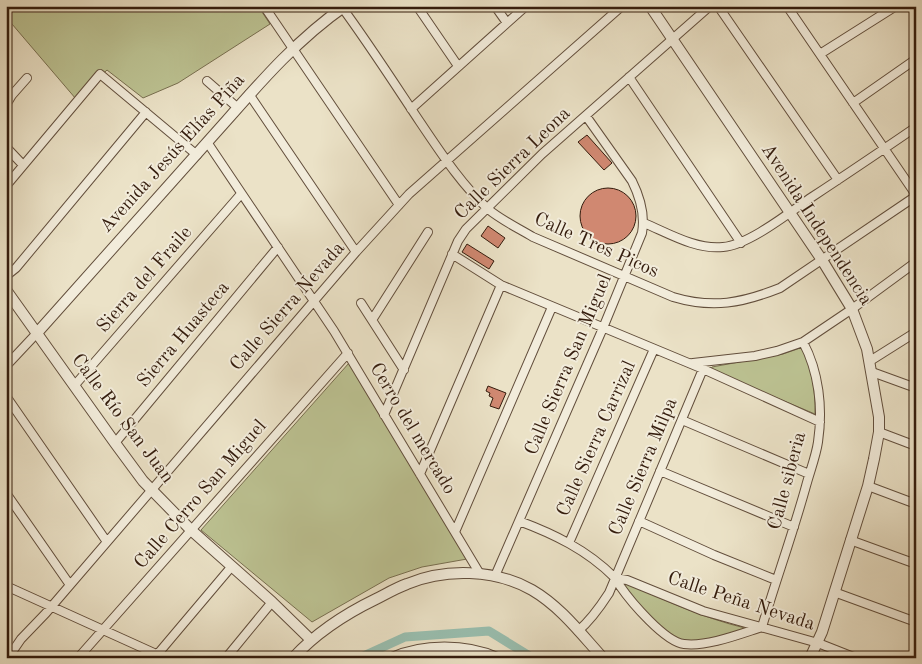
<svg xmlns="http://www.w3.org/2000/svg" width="922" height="664" font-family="'Old Standard TT',serif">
<rect width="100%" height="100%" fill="#ebe2c7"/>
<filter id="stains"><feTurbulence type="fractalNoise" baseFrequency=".004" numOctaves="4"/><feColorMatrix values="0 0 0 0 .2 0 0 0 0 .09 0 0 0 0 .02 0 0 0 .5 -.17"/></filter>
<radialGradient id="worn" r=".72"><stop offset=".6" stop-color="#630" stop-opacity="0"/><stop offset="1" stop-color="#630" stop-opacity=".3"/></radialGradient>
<!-- green -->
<path fill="#bcc292" stroke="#786f50" d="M12 6H258L270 24 178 83 143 98 107 70 76 99 6 17V10Z
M803 347C811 368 816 391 815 414L710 370 712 367 783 354Z
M349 363 467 559 422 567 389 578 312 622 201 530Z
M625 583C665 600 703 618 745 628L746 630C726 635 704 643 684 641 664 638 637 601 623 586Z"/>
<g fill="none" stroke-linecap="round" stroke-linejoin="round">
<!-- canal -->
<path stroke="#99bfb0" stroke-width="9" d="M359 658 405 637 489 631 533 658"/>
</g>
<!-- building -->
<path fill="#d08871" stroke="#341c0d" d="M587 135 612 163 604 170 578 142Z
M580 216a28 28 0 1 1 56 0a28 28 0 1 1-56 0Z
M488 226 505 238 498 248 481 236Z
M467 244 494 261 489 269 462 252Z
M488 386 506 393 499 409 490 406 493 398 489 396 490 393 486 391Z"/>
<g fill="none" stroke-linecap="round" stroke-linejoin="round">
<!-- minor casing -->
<g stroke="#624e3c" stroke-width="10">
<path id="minor" d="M264 6 399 205
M341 6C369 44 394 83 420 122 441 153 461 184 488 209 501 220 518 228 533 237L673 297C713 309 742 303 780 288L916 196
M417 6 458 66
M495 6 507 23
M718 6 838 180
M787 6 916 195
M820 54 896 6
M629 77 741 243
M207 81 238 108
M249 94 356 252
M853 103 916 59
M6 105 12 95 27 78
M411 109 526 6
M207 142 334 331 480 574
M6 147 23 165
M6 186 100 74 197 155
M644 223C668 233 696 250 723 247 749 245 790 212 812 197 847 174 881 151 916 127
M452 254 501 285 703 369 820 422
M6 276 16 268 146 112
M361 303 404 370
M372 320 428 232
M870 361 916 332
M693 363 755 356 777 351 803 342 852 309 916 262
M6 366 37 333
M872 372 916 388
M74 386 241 194
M6 396 107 542
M384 415 458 241 466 229 542 154 710 6
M682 420 809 474
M879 432 916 446
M115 443 278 247
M660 471 794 527
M420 474 501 285
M868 486 916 504
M6 493 70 585
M519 521C554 534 587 550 614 577 617 579 618 583 620 586 631 602 665 642 684 644 707 647 740 634 762 627
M639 521 714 555 776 580
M455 532 552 307
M850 540 916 564
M569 543 654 349
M495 576 603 328 642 233C645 216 640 197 632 181L586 116
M615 578 627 580 703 611 818 643 856 658
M6 586 165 658
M834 592 916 622
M762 627C776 580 793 533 806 486 810 471 816 456 818 442 823 408 819 372 803 342
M578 631C591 620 600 607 609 593L703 369
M156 656 232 566
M8 658 21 639 46 613 356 252 409 194 622 6
M78 658 348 353
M226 658 272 602"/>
</g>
<!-- tertiary casing -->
<g stroke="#624e3c" stroke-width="12">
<path id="tertiary" d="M650 6 822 260 852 309 867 349 879 417V432L874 459 868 486 822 632 810 658
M6 290 115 443 143 481 191 530 272 602 310 639
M37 333 227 120C263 79 299 38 345 6
M293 658C316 633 345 614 376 599 386 594 396 588 407 584 445 568 495 569 532 590 561 607 581 634 603 658
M392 658C423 644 466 644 497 658"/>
</g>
<!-- minor -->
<use href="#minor" stroke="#f2ecdb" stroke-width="8"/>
<!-- tertiary -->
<use href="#tertiary" stroke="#f2ecdb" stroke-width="10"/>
</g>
<g text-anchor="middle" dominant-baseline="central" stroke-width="4" stroke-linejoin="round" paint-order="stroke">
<!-- street labels -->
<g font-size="19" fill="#341c0d" stroke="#f2ecdb">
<text transform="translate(173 154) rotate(-48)">Avenida Jesús Elías Piña</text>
<text transform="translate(513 164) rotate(-44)">Calle Sierra Leona</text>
<text transform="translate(816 225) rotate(57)">Avenida Independencia</text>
<text transform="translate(596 246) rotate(24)">Calle Tres Picos</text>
<text transform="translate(145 280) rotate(-49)">Sierra del Fraile</text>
<text transform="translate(288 307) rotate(-49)">Calle Sierra Nevada</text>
<text transform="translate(184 335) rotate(-50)">Sierra Huasteca</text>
<text transform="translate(569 365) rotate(-67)">Calle Sierra San Miguel</text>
<text transform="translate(122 419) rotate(53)">Calle Río San Juan</text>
<text transform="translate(412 429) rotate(59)">Cerro del mercado</text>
<text transform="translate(597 439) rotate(-66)">Calle Sierra Carrizal</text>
<text transform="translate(644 467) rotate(-67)">Calle Sierra Milpa</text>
<text transform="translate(788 481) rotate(-75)">Calle siberia</text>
<text transform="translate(201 495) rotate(-49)">Calle Cerro San Miguel</text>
<text transform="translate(741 602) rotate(18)">Calle Peña Nevada</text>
</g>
</g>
<!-- margin -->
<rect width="922" height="664" fill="none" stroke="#ebe2c7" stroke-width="25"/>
<rect x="8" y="8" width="907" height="649" fill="none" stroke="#341c0d" stroke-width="2.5"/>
<rect x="12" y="12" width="897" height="639" fill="none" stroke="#341c0d"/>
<rect width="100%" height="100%" filter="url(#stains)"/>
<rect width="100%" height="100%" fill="url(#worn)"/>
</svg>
